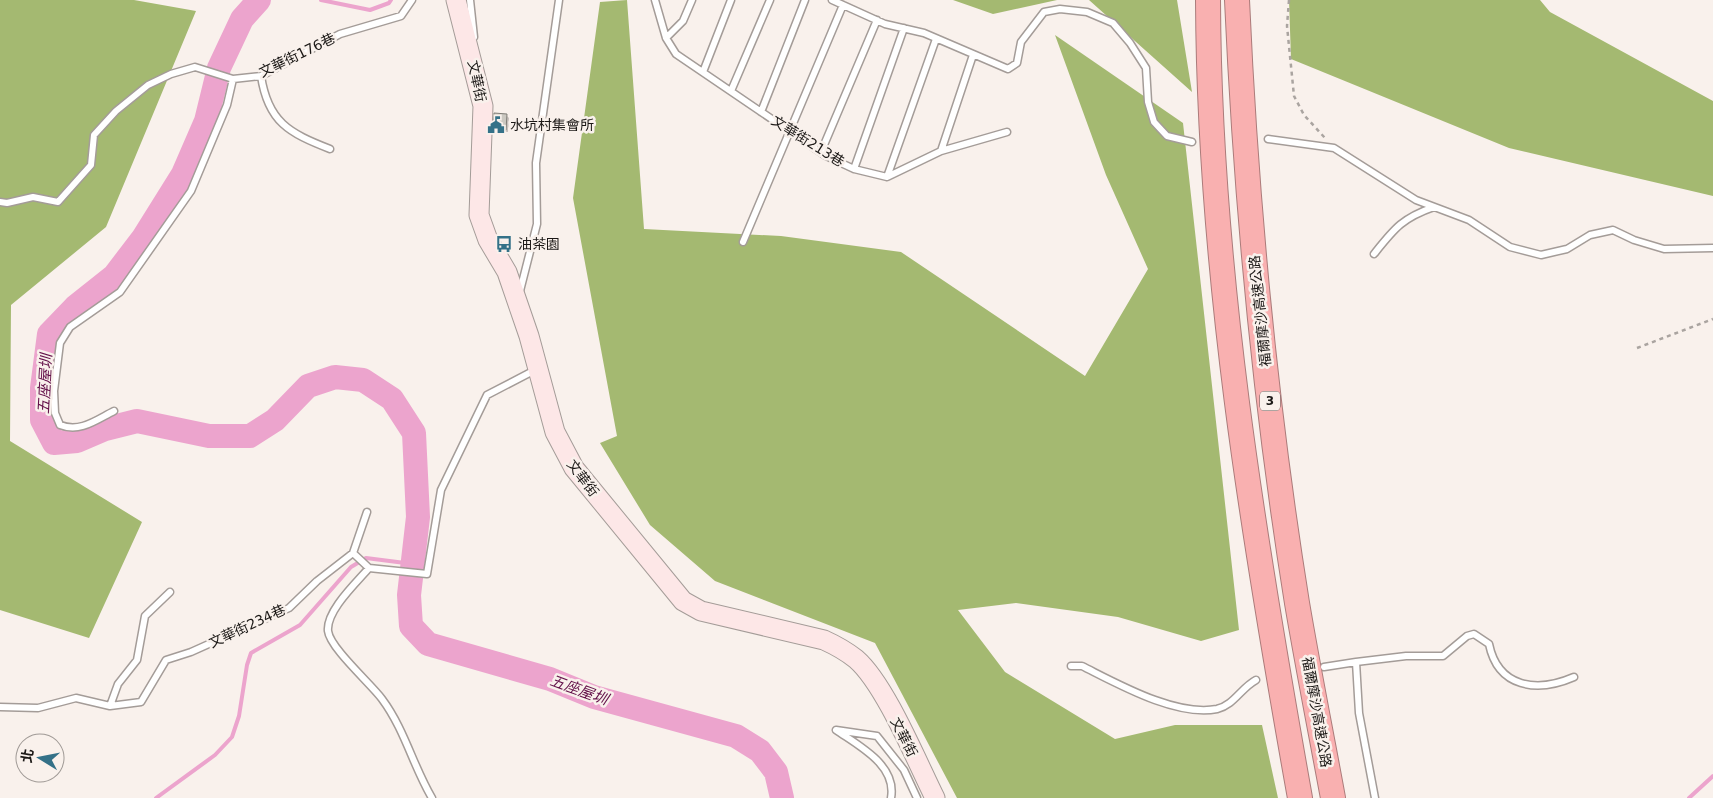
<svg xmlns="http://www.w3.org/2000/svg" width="1713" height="798" font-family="'DejaVu Sans','Noto Sans TC',sans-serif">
<rect width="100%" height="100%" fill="#f9f1ec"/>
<!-- forest -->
<path fill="#a4b971" d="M0 0H134L196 11 106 227 11 305 10 441 142 522 89 638 0 610Z
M627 0 644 229 781 236 901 252 1085 376 1148 269 1106 175 1055 35 1183 123 1239 630 1201 641 1118 617 1016 603 958 610 1005 672 1115 739 1175 725H1262L1278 798H957L875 643 715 581 650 525 600 443 617 436 573 198 600 2Z
M953 0H1057L993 14Z
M1089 0H1177L1192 92Z
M1289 0H1540L1550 12 1713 101V196L1509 148 1291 59Z"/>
<!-- shadow -->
<path fill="#0003" d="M506 115 509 118 508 132 498 131 495 128Z"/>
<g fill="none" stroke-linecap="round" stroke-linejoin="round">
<!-- stream -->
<path stroke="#eca4cd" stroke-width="4" d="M321 0 370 10 389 3 391 0
M156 798 215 755 232 737 239 716 247 665 251 653 300 625 351 567 366 558 413 564
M1689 798 1713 776"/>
<!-- river -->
<path stroke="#eca4cd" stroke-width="24" d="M259 0 242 19 219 68 206 121 183 174 143 238 114 276 75 307 49 334 42 388V420L54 443 77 441 105 429 137 421 209 436H250L275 420 308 386 335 377 363 380 392 399 414 433 418 517 409 595 411 626 428 644 550 679 594 697 736 736 760 751 776 772 782 798"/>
</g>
<!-- building -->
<path fill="#cbc8c1" stroke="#817e78" d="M494 113 507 114 506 130 493 129Z"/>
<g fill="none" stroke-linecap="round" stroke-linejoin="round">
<!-- lane casing -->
<g stroke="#a49c98" stroke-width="9">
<path id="lane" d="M470 0 474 37
M655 0 666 38 676 54 826 156 854 169 887 177 941 151 1007 132
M832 0 885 24 924 33 1008 69 1017 63 1021 42 1044 12 1060 9 1087 12 1113 23 1130 43 1146 68 1148 102 1154 122 1167 136 1192 142
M666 38 683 21 692 0
M703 72 731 0
M261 76C268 122 289 133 330 149
M731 91 770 0
M761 112 805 0
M1268 139 1334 148 1416 200 1469 220 1510 247 1541 255 1567 249 1590 235 1613 230 1634 240 1664 249 1713 248
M941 151 973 55
M821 152 877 20
M854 169 904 28
M887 177 936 39
M0 202 7 203 33 197 58 202 91 165 94 135 116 111 148 85 171 74 195 67 233 79 261 76 340 34 401 16 412 0
M743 242 843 5
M1374 254C1394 229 1402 218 1434 207
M520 291 537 224 536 163 559 0
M114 411C96 420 80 433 60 425L55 413 54 391 60 343 70 327 120 292 191 191 227 105 233 79
M353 553 367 512
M369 568C356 583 326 611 328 631 330 648 371 684 382 699 405 730 413 766 432 798
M1356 662 1406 656H1443L1467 636 1474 634 1489 644C1498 688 1537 693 1574 677
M1071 666H1082C1118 684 1176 717 1217 709 1234 705 1241 688 1256 680
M1324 667 1356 662 1359 713 1375 798
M110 706 118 684 137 660 145 616 170 592
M0 707 38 708 76 698 110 706 141 702 166 660 191 652 289 608 317 581 353 553 369 568 427 574 441 490 487 395 537 369
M891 798C897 765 859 746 836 730L877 736 904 770 917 798"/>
</g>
<!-- secondary casing -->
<g stroke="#a49c98" stroke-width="21">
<path id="secondary" d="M456 0 483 106 479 215 488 240 507 272 529 336 555 432 574 468 683 601 701 611 824 640C835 645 846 651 856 659 885 684 917 762 935 798"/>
</g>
<!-- highway casing -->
<g stroke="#ab7b7a" stroke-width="26">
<path id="highway" d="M1208 0C1209 268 1253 535 1300 798
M1237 0C1246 202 1265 404 1297 603 1308 668 1321 733 1333 798"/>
</g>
<!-- path -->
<path stroke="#aaa4a0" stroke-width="2.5" stroke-dasharray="4 4" stroke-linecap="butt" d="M1289 0 1287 26 1294 96 1304 115 1325 138
M1637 348 1713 319"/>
<!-- lane -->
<use href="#lane" stroke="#fff" stroke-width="6"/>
<!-- secondary -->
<use href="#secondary" stroke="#fde7e7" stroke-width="19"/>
<!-- highway -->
<use href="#highway" stroke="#f9b0b0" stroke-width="24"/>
</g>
<!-- icons -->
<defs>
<g id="civic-bare" transform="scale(1.35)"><path d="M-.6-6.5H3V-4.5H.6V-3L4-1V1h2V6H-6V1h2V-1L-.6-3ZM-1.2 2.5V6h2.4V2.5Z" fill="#347188" stroke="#f9f1ec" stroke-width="2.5" paint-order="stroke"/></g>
<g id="bus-bare" transform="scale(1.35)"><path d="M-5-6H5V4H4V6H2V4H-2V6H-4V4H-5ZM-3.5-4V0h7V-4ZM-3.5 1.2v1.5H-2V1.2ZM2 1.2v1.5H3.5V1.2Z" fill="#347188" stroke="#f9f1ec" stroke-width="2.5" paint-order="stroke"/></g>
</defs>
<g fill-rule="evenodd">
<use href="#civic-bare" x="496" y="125"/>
<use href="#bus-bare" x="504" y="244"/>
</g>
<g text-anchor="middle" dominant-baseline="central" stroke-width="5" stroke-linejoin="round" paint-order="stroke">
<!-- shield labels -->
<rect fill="#f9f1ec" stroke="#5e5956" stroke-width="1" x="1260" y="391.5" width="20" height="19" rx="4"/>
<g font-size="12" font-weight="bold" fill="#1b1816">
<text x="1270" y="401">3</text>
</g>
<!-- street labels -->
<g font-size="14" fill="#1b1816" stroke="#f9f1ec">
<text transform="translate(297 55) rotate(-26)">文華街176巷</text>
<text transform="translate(477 81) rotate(78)">文華街</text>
<text transform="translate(808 141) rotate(32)">文華街213巷</text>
<text transform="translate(1260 311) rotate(-96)">福爾摩沙高速公路</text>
<text transform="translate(583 478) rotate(53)">文華街</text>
<text transform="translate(247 626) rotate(-25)">文華街234巷</text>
<text transform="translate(1317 712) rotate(80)">福爾摩沙高速公路</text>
<text transform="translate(904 737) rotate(63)">文華街</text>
</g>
<!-- poi labels -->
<g font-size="14" fill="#1b1816" stroke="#f9f1ec" text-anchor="start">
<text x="510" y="125">水坑村集會所</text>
<text x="518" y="244">油茶園</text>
</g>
<!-- water labels -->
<g font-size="15" font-style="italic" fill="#631049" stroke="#f9f1ec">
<text transform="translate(45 384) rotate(-87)">五座屋圳</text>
<text transform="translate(579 690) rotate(20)">五座屋圳</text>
</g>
</g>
<!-- north arrow -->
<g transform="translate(40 758) rotate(280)"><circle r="24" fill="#f9f1ec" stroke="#a09a96"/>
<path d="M0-4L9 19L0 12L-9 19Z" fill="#347188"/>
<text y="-8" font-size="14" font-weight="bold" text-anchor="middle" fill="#1b1816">北</text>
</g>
</svg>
